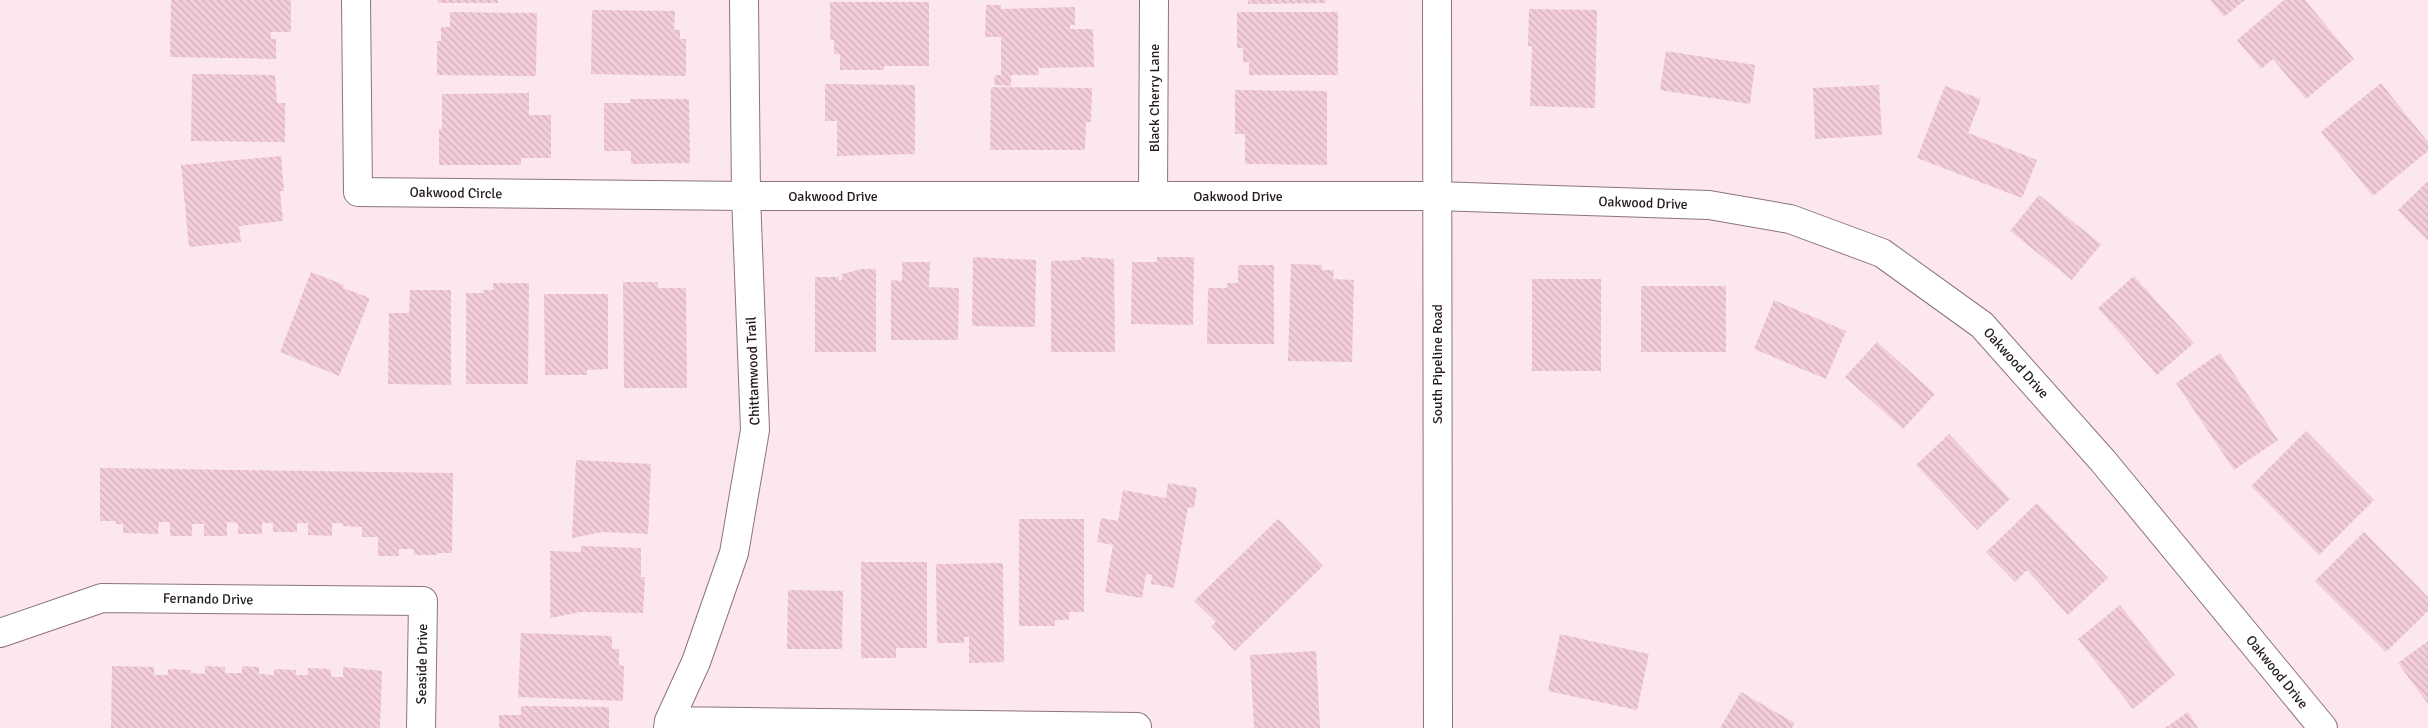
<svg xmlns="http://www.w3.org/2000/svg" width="2428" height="728" font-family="Signika,sans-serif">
<defs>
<pattern id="building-back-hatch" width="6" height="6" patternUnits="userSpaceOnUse" patternTransform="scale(1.25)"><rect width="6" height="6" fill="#f3cdd9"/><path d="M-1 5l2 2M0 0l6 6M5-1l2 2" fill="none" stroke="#d0afba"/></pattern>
</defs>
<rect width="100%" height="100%" fill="#fce7ee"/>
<!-- building -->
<path fill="url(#building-back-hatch)" d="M171 0H291V32H271V39H276V59L170 57Z
M438 0H498V3H438Z
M1248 0H1326V3L1248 4Z
M2210 0H2245L2224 17Z
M2284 0H2305L2354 59 2306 99 2273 59 2261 69 2237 40Z
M830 2H929V66H884V70H840V54H834V40H830Z
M986 5H1001V9L1075 7V25H1070V29H1093L1094 67 1038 68 1039 75H1011V86L994 85 995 75H1001V37H985Z
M1529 9 1597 10 1595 108 1530 106 1532 46H1528Z
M592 10 675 11 674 30H680V39H686V76L591 74Z
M450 12 537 13 536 76 437 75V41H441V27H450Z
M1237 12H1338V75H1249V62H1243V48H1237Z
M1666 51 1755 65 1750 104 1660 90Z
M192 74 275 75 277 103H285V142L191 141Z
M2381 83 2428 142V151L2373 196 2321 132Z
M825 84 915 85V154L837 156V121H825Z
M1879 85 1882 135 1815 139 1813 88Z
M1945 86 1981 99 1968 133 2037 160 2022 198 1917 158Z
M991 87 1092 88 1091 122H1086L1085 150H990Z
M1235 90 1327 91V165L1245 164V134H1235Z
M529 93V115H551V158H521V165H439V129H442V94Z
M630 99H689L690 163 631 164V151H604V103H630Z
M281 156 284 191H280L283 221 239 226 241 242 189 247 181 165Z
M2428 181V241L2398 210Z
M2039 195 2101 244 2072 280 2010 231Z
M973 257 1036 260 1035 327 972 326Z
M1081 257 1114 259 1115 352H1051V261L1081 260Z
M1157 257H1194L1193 325 1131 324 1132 262H1157Z
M902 262H930L929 287 959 288 958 340H891V280L902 281Z
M1291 264 1322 265V270H1334L1333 279 1354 280 1352 362 1288 361Z
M1238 265H1274V344H1207L1208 288H1227V283H1238Z
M862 269H876V352H815V277H839V280H842V274Z
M311 272 344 285 343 288 370 298 339 376 280 352Z
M2134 276 2194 343 2157 375 2098 308Z
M1532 279H1601V371H1532Z
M623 282H658V288H686L687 388H624Z
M493 283H529L528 384H466V293H483V290H493Z
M1641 286H1726V352H1641Z
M410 290H451V385L388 384 389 313H409Z
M544 294H608V369L587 370V375H545Z
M1774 300 1846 331 1826 379 1754 349Z
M1877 342 1935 394 1903 429 1845 377Z
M2220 353 2278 440 2234 470 2176 383Z
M2306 431 2374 500 2319 555 2251 486Z
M1949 434 2010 499 1977 530 1916 465Z
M576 460 651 464 648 534 603 532 572 538Z
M100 468 453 473 452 553H437V555H414V549H399V556H378V537H362V527L343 526V523H332V536L308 535V523H297V532H273V523H262V534H238V523L227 522V536H204V524H192V536H170V522H159L158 534 123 533V524H116V521H100Z
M1168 483 1197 488 1194 508 1188 507 1174 588 1151 584 1152 575 1146 574 1142 598 1105 592 1113 545 1097 542 1101 518 1118 521 1123 490 1166 498Z
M2037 503 2108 578 2068 615 2027 570 2015 582 1986 552Z
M1019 519H1084V612H1069V620H1055V626H1019Z
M1278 519 1323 566 1235 651 1211 626 1216 622 1194 601Z
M2364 532 2428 597V611L2386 652 2315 581Z
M581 546 641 548V577H645L643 613 581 612 550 618V551L581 552Z
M861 562H927V648H896V658H861Z
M1003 563 1004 662 969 663V637H964V643H937L936 564Z
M788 590 843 591 842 649H787Z
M2120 605 2175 675 2133 709 2078 639Z
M521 633 612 636V649H619V665L624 666 623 701 518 697Z
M1560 634 1649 654 1637 710 1548 691Z
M2428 641V704L2398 663Z
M1316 651 1320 728H1254L1250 655Z
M112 666 154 667V675H168V669L191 670V673L205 674V666L225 667V673H242V666L259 667V674L274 675V669L296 670V675H308V668L331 669V677H343V667L382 671 380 728H111Z
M1741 692 1795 723 1792 728H1720Z
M521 706 609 707V728H499V715H521Z
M2188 712 2198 728H2165Z"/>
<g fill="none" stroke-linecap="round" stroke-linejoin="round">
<!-- street casing -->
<g stroke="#8c747c" stroke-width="30">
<path id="street" d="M356 0 358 192 746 196H1436L1709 205 1790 219 1882 253 1982 325 2103 461 2323 728
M1153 196 1154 0
M0 633 102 598 423 601 421 728
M669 721 1137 727
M668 728 669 721 696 662 734 553 755 430 746 196 744 0"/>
</g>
<!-- secondary casing -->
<g stroke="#8c747c" stroke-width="30">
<path id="secondary" d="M1437 0 1438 728"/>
</g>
<!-- street -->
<use href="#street" stroke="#fff" stroke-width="28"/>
<!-- secondary -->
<use href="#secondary" stroke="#fff" stroke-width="28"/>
</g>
<g text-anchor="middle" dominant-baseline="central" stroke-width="4" stroke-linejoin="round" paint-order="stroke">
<!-- street labels -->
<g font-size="14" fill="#241a1d" stroke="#fff">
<text transform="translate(1154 98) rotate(-90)">Black Cherry Lane</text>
<text transform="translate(456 193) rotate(1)">Oakwood Circle</text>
<text x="833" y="196">Oakwood Drive</text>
<text x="1238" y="196">Oakwood Drive</text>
<text transform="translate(1643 203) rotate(2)">Oakwood Drive</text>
<text transform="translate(2016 363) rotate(48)">Oakwood Drive</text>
<text transform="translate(1437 364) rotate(-90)">South Pipeline Road</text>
<text transform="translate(753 371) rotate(-92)">Chittamwood Trail</text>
<text transform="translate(208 599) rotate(1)">Fernando Drive</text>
<text transform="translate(422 664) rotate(-89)">Seaside Drive</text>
<text transform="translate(2277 672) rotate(51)">Oakwood Drive</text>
</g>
</g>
</svg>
